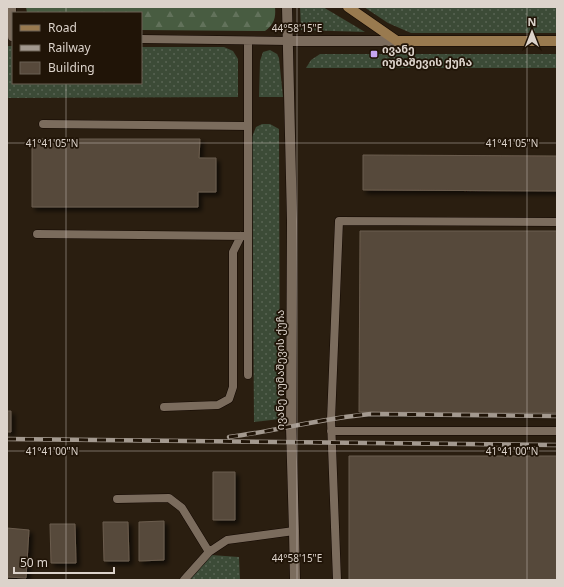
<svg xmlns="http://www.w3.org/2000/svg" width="564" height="587" font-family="Georgia,'Noto Sans Georgian',serif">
<defs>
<pattern id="grass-dots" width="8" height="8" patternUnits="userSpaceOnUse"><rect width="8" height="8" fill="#3c4b37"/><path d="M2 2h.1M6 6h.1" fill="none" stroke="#586453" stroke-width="1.8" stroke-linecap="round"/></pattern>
<pattern id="forest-firs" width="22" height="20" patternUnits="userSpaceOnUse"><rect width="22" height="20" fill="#485c41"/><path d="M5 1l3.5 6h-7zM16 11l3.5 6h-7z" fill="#62725b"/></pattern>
<filter id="shadow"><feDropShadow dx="3.5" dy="3.5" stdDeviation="2" flood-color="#0009"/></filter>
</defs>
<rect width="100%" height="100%" fill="#2a1e10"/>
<!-- grass -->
<path fill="url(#grass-dots)" d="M300 7H323L365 32 301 30Z
M364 7H557V33H411L388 23Z
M7 46H13V83H141V47H224L233 51 238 59V97L7 98Z
M270 50 277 54 279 58 283 97H259L260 61 263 52Z
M320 54H557V68H306L311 60Z
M262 124H270L279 129 280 419 254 422 252 137 256 127Z
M211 555 239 557 240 580H188Z"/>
<!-- forest -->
<path fill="url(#forest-firs)" d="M26 7H275C276 18 274 24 265 31L141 30V13H27Z"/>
<!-- building -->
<path fill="#57493b" stroke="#6b5d4e" filter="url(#shadow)" d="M32 139H200L199 158H216V192H198V207H32Z
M363 155 557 156V191L363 190Z
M360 231H557V413L359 412Z
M7 411H11V432H7Z
M349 456H557V580H349Z
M213 472H235V520H213Z
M164 521V560L139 561V522Z
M103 522H128L129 561H104Z
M50 524H75L76 563H51Z
M7 528 29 530 26 578 7 577Z"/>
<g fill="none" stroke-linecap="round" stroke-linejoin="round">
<!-- lane casing -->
<g stroke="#120700" stroke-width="9">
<path id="lane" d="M12 7V37
M141 39 288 41
M248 41V375
M43 124 248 126
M37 234 245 236
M164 407 218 405 229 399 233 387V252L241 236
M331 431H557
M117 499 169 498 182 508 209 552
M184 580 209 552 227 540 294 531
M337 580 331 420 339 221 557 222"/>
</g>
<!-- street casing -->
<g stroke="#120700" stroke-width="11">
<path id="street" d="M287 7 292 221 291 427 294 531 295 580
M288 41H397"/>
</g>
<!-- secondary casing -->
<g stroke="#120700" stroke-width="11">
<path id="secondary" d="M348 7 397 41H557"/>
</g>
<!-- lane -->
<use href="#lane" stroke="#7b6c5d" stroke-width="8"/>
<!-- street -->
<use href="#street" stroke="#7b6c5d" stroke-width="10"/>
<!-- secondary -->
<use href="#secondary" stroke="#997a4f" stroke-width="10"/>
<!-- rail casing -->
<g stroke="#a3998f" stroke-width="4.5">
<path id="rail" d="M229 437C276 431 323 418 371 414L557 416
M7 439 557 445"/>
</g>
<!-- rail -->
<use href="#rail" stroke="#201407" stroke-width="3" stroke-dasharray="9" stroke-linecap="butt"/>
</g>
<!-- ticks -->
<path fill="none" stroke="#dcd3cb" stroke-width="1" stroke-opacity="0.45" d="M66 7V13M297 7V580M527 7V580M66 83V580M7 143H557M7 451H557"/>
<!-- markers -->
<rect fill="#c6a6f0" stroke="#201407" stroke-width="1.5" x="370" y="50" width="8" height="8" rx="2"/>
<g text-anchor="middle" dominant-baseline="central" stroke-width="3.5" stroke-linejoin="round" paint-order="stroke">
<!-- poi labels -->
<g font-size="11" font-weight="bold" fill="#dcd3cb" stroke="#201407" text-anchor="start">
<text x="382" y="48">ივანე<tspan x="382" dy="13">იუმაშევის ქუჩა</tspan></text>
</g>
<!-- street labels -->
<g font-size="11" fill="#dcd3cb" stroke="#201407">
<text transform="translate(279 370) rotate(-90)">ივანე იუმაშევის ქუჩა</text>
</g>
</g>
<g font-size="10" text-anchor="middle" fill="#dcd3cb" stroke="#201407" stroke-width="3.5" stroke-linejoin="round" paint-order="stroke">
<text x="297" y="32">44°58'15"E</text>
<text x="52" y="147">41°41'05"N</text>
<text x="512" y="147">41°41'05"N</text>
<text x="52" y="455">41°41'00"N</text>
<text x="512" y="455">41°41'00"N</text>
<text x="297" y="562">44°58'15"E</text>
</g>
<!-- border -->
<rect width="564" height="587" fill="none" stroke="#dcd3cb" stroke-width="16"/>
<!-- legend -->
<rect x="12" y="12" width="130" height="72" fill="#201407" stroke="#6b6055"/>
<rect x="20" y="25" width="20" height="6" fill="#997a4f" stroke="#6b6055"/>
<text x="48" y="32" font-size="12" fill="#dcd3cb">Road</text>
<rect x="20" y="45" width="20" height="6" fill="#a3998f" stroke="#6b6055"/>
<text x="48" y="52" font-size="12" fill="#dcd3cb">Railway</text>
<rect x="20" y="62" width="20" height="12" fill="#57493b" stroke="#6b6055"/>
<text x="48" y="72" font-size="12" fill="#dcd3cb">Building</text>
<!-- north arrow -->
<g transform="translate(532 32)" stroke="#201407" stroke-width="3" paint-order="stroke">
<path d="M0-3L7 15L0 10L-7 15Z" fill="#dcd3cb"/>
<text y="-6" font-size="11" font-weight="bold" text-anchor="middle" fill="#dcd3cb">N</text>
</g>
<!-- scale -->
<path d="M14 567v6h100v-6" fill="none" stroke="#dcd3cb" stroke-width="2"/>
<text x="20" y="567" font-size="12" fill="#dcd3cb" stroke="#201407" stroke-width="3" paint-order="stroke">50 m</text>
</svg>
